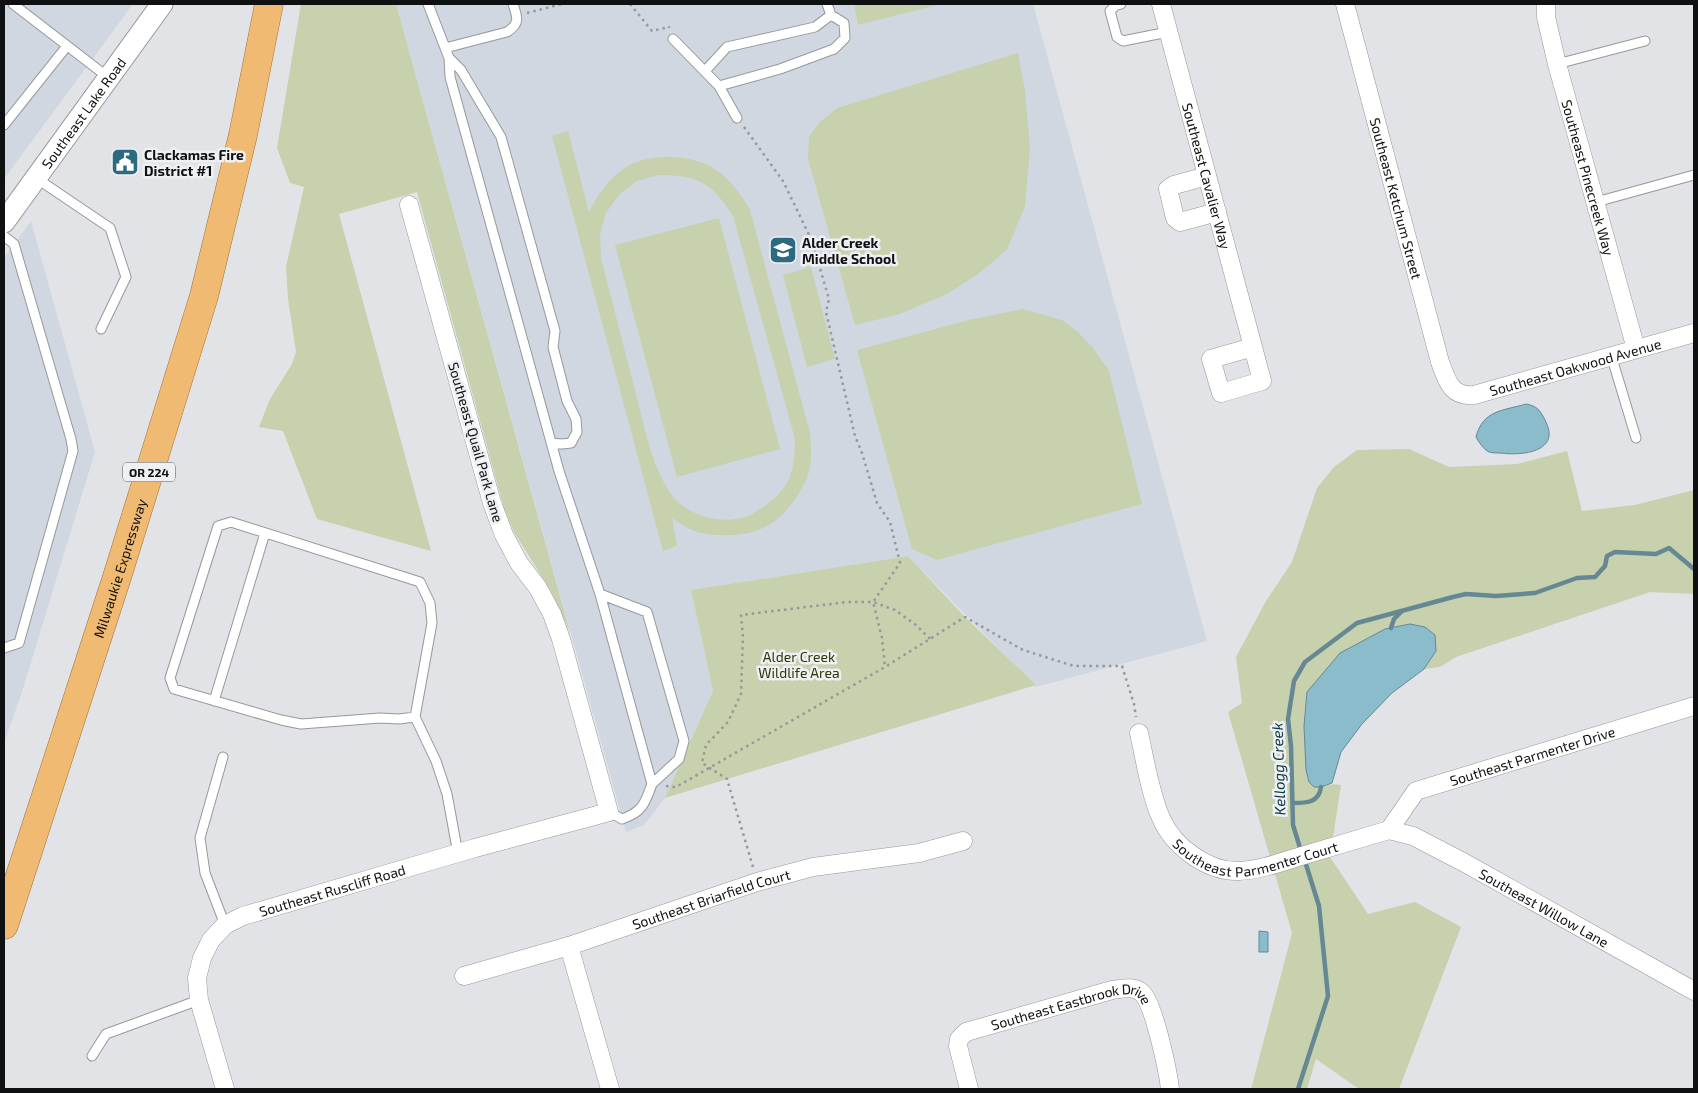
<svg xmlns="http://www.w3.org/2000/svg" width="1698" height="1093" font-family="'Exo 2',sans-serif">
<rect width="100%" height="100%" fill="#e1e3e6"/>
<!-- built -->
<path fill="#d1d7e1" d="M4 4H133L4 179Z
M396 4H1033L1207 641 1036 687 908 556 691 590 713 691 665 798 644 825 626 832Z
M31 221 95 452 22 692 4 743V258Z"/>
<!-- green -->
<path fill="#c7d1ad" fill-rule="evenodd" d="M301 4H396L570 632 551 591 514 532 504 508 417 192 339 214 431 551 317 519 283 431 259 427 270 399 292 364 296 352 288 299 286 267 304 187 290 183 277 148Z
M854 4H941L858 25Z
M1018 53 1025 90 1030 148 1025 206 1007 250 977 275 945 295 897 315 855 325 808 159 809 137 819 123 837 108Z
M568 131 589 212C598 194 609 177 628 166 640 159 655 157 669 157 709 157 731 176 750 210L810 433C811 445 812 459 809 471 808 479 802 488 798 495 780 524 756 537 721 535 711 535 701 534 692 530 685 527 678 522 672 518L677 546 663 551 552 136ZM659 175C698 175 712 183 733 216L795 439C795 475 789 491 757 511 731 529 685 518 669 491 651 463 644 426 636 394 624 349 613 303 601 258L600 235 606 213 619 195 637 181Z
M719 218 780 449 677 477 615 245Z
M811 267 835 359 807 367 783 275Z
M1023 309 1062 320 1077 331 1094 349 1109 371 1142 504 937 560 912 549 857 350 969 320Z
M1409 449 1449 467 1517 464 1567 451 1582 511 1635 505 1694 490V594L1650 592 1456 657 1440 667 1424 669 1436 651 1410 624 1385 629 1314 787C1326 788 1328 782 1341 785L1330 857 1368 914 1415 902 1461 927 1399 1089H1359L1316 1059 1307 1089H1251L1292 933 1228 712 1242 703 1236 657 1266 601 1292 562 1317 488 1334 467 1357 450Z
M908 556 965 617 1036 685 665 798 713 691 691 590Z"/>
<!-- water -->
<path fill="#8abccc" stroke="#658894" d="M1526 404C1537 406 1540 410 1545 420 1562 452 1522 456 1500 453 1497 453 1492 453 1489 452 1483 449 1479 442 1476 437 1483 410 1502 411 1526 404Z
M1410 624 1425 627 1435 635 1436 651 1424 669 1392 693 1362 724 1341 752 1332 783 1321 787H1314L1309 782 1306 770 1304 726 1307 692 1340 653 1385 629Z
M1259 931 1268 932V952H1259Z"/>
<g fill="none" stroke-linecap="round" stroke-linejoin="round">
<!-- stream -->
<path stroke="#658894" stroke-width="4.5" d="M1391 628 1394 619 1401 612
M1293 803C1306 803 1319 803 1321 787
M1301 851 1293 825 1291 746 1288 719 1294 681 1305 662 1357 623 1453 597 1466 594 1496 596 1535 593 1577 578 1595 577 1605 566 1607 556 1615 552 1656 554 1669 548 1694 569
M1298 1089 1328 996 1319 906 1304 858"/>
<!-- service casing -->
<g stroke="#96989b" stroke-width="11">
<path id="service" d="M13 4 109 78
M428 4 449 58 450 77 559 471 600 594 652 784C645 803 643 812 622 819L609 812
M827 4 831 15
M1121 4 1116 5 1110 11 1117 37 1123 41 1168 32
M673 39 719 86 737 118
M445 48 507 32C521 23 517 17 513 4
M449 58 461 70 501 137 555 331 553 347 567 401 576 419 577 432 571 443 562 444 551 443
M1557 64 1645 41
M705 71 727 47 815 27 831 15 844 23 845 38 834 49 780 69 719 86
M4 125 67 46
M36 178 110 228 126 277 101 329
M1596 202 1694 175
M4 236 14 244 71 439 73 451 19 643 4 648
M1611 355 1636 438
M231 522 420 582 430 603 432 623 415 717 399 719 380 718 301 724 281 720 174 689 170 678 218 526Z
M600 594 647 612 684 741 679 759 652 784
M214 701 265 533
M415 717 436 761 447 794 458 854
M223 757 200 838 205 873 225 925
M92 1056 106 1034 199 1000"/>
</g>
<!-- minor casing -->
<g stroke="#96989b" stroke-width="19">
<g id="minor">
<path id="s1" d="M1161 4 1253 347 1262 381 1221 393 1211 359 1253 347"/>
<path id="s2" d="M1345 4 1440 362C1447 381 1451 397 1474 395L1694 333"/>
<path id="s3" d="M1546 4V17L1557 64 1636 349"/>
<path d="M1207 176 1174 185 1168 189 1175 218 1180 222 1217 212"/>
<path id="s4" d="M1139 733C1145 760 1150 793 1161 818 1173 846 1207 872 1239 871 1259 870 1279 863 1298 857 1329 848 1359 839 1389 830"/>
<path id="s5" d="M1389 830 1413 836 1463 862 1694 991"/>
<path id="s6" d="M1389 830 1416 791 1694 706"/>
<path d="M569 946 610 1089"/>
<path id="s7" d="M464 976 569 946 757 882 813 867 919 853 963 841"/>
<path id="s8" d="M225 1089 199 1000 197 978 202 958 211 940 225 925 243 916 475 848 609 812 561 639 552 614 538 588 519 563 504 535 492 503 409 205"/>
<path id="s9" d="M969 1089 958 1046 959 1039 966 1032 1112 990C1122 989 1134 985 1142 993 1154 1004 1168 1071 1170 1089"/>
</g>
</g>
<!-- tertiary casing -->
<g stroke="#96989b" stroke-width="23">
<g id="tertiary">
<path id="s10" d="M4 222 162 4"/>
</g>
</g>
<!-- trunk casing -->
<g stroke="#9f7339" stroke-width="29">
<g id="trunk">
<path id="s11" d="M4 925 117 577 204 296 243 135 269 4"/>
</g>
</g>
<!-- path -->
<path stroke="#96989a" stroke-width="2.5" stroke-dasharray="2.5 4" stroke-linecap="butt" d="M630 4 652 31 669 27V28
M527 13 562 4
M744 127 783 181 812 241 829 299 826 312 855 436 862 453 877 503 890 522 900 563 873 602 882 638 885 667
M666 786 676 787 885 667 965 617 1023 650 1074 666H1122L1134 704 1136 717
M753 867 727 779 702 763 706 745 728 722 741 694 743 637 741 615 847 602H873L895 610 916 625 930 639"/>
<!-- service -->
<use href="#service" stroke="#fff" stroke-width="9"/>
<!-- minor -->
<use href="#minor" stroke="#fff" stroke-width="18"/>
<!-- tertiary -->
<use href="#tertiary" stroke="#fff" stroke-width="21"/>
<!-- trunk -->
<use href="#trunk" stroke="#f0ba72" stroke-width="28"/>
</g>
<!-- icons -->
<defs>
<g id="civic-square" transform="scale(1.4375)"><rect x="-9" y="-9" width="18" height="18" rx="4" fill="#2b6a7f" stroke="#eef0f3"/><path d="M-.6-6.5H3V-4.5H.6V-3L4-1V1h2V6H-6V1h2V-1L-.6-3ZM-1.2 2.5V6h2.4V2.5Z" fill="#fff"/></g>
<g id="school-square" transform="scale(1.4375)"><rect x="-9" y="-9" width="18" height="18" rx="4" fill="#2b6a7f" stroke="#eef0f3"/><path d="M0-5L7-2L0 1L-7-2ZM-4 1L0 2.5L4 1V4Q0 6-4 4Z" fill="#fff"/></g>
</defs>
<g fill-rule="evenodd">
<use href="#civic-square" x="125" y="162"/>
<use href="#school-square" x="783" y="250"/>
</g>
<g text-anchor="middle" dominant-baseline="central" stroke-width="5" stroke-linejoin="round" paint-order="stroke">
<!-- shield labels -->
<rect fill="#eef0f3" stroke="#525355" stroke-width="1" x="123" y="462.5" width="52" height="19" rx="4"/>
<g font-size="12" font-weight="bold" fill="#0f1011">
<text x="149" y="472">OR 224</text>
</g>
<!-- street labels -->
<g font-size="14" fill="#0f1011" stroke="#eef0f3">
<text stroke="none"><textPath href="#s10" startOffset="135">Southeast Lake Road</textPath></text>
<text stroke="none"><textPath href="#s1" startOffset="178">Southeast Cavalier Way</textPath></text>
<text stroke="none"><textPath href="#s3" startOffset="179">Southeast Pinecreek Way</textPath></text>
<text stroke="none"><textPath href="#s2" startOffset="201">Southeast Ketchum Street</textPath></text>
<text stroke="none"><textPath href="#s2" startOffset="528">Southeast Oakwood Avenue</textPath></text>
<text transform="translate(476 442) rotate(74)">Southeast Quail Park Lane</text>
<text stroke="none"><textPath href="#s11" startOffset="375">Milwaukie Expressway</textPath></text>
<text stroke="none"><textPath href="#s6" startOffset="169">Southeast Parmenter Drive</textPath></text>
<text stroke="none"><textPath href="#s4" startOffset="202">Southeast Parmenter Court</textPath></text>
<text stroke="none"><textPath href="#s8" startOffset="289">Southeast Ruscliff Road</textPath></text>
<text stroke="none"><textPath href="#s7" startOffset="259">Southeast Briarfield Court</textPath></text>
<text stroke="none"><textPath href="#s5" startOffset="174">Southeast Willow Lane</textPath></text>
<text stroke="none"><textPath href="#s9" startOffset="172">Southeast Eastbrook Drive</textPath></text>
</g>
<!-- poi labels -->
<g font-size="14" font-weight="bold" fill="#0f1011" stroke="#eef0f3" text-anchor="start">
<text x="144" y="154">Clackamas Fire<tspan x="144" dy="16">District #1</tspan></text>
<text x="802" y="242">Alder Creek<tspan x="802" dy="16">Middle School</tspan></text>
</g>
<!-- park labels -->
<g font-size="14" fill="#2e3706" stroke="#eef0f3">
<text x="799" y="656">Alder Creek<tspan x="799" dy="16">Wildlife Area</tspan></text>
</g>
<!-- water labels -->
<g font-size="15" font-style="italic" fill="#063642" stroke="#eef0f3">
<text transform="translate(1278 769) rotate(-92)">Kellogg Creek</text>
</g>
</g>
<!-- border -->
<rect width="1698" height="1093" fill="none" stroke="#0f1011" stroke-width="10"/>
</svg>
